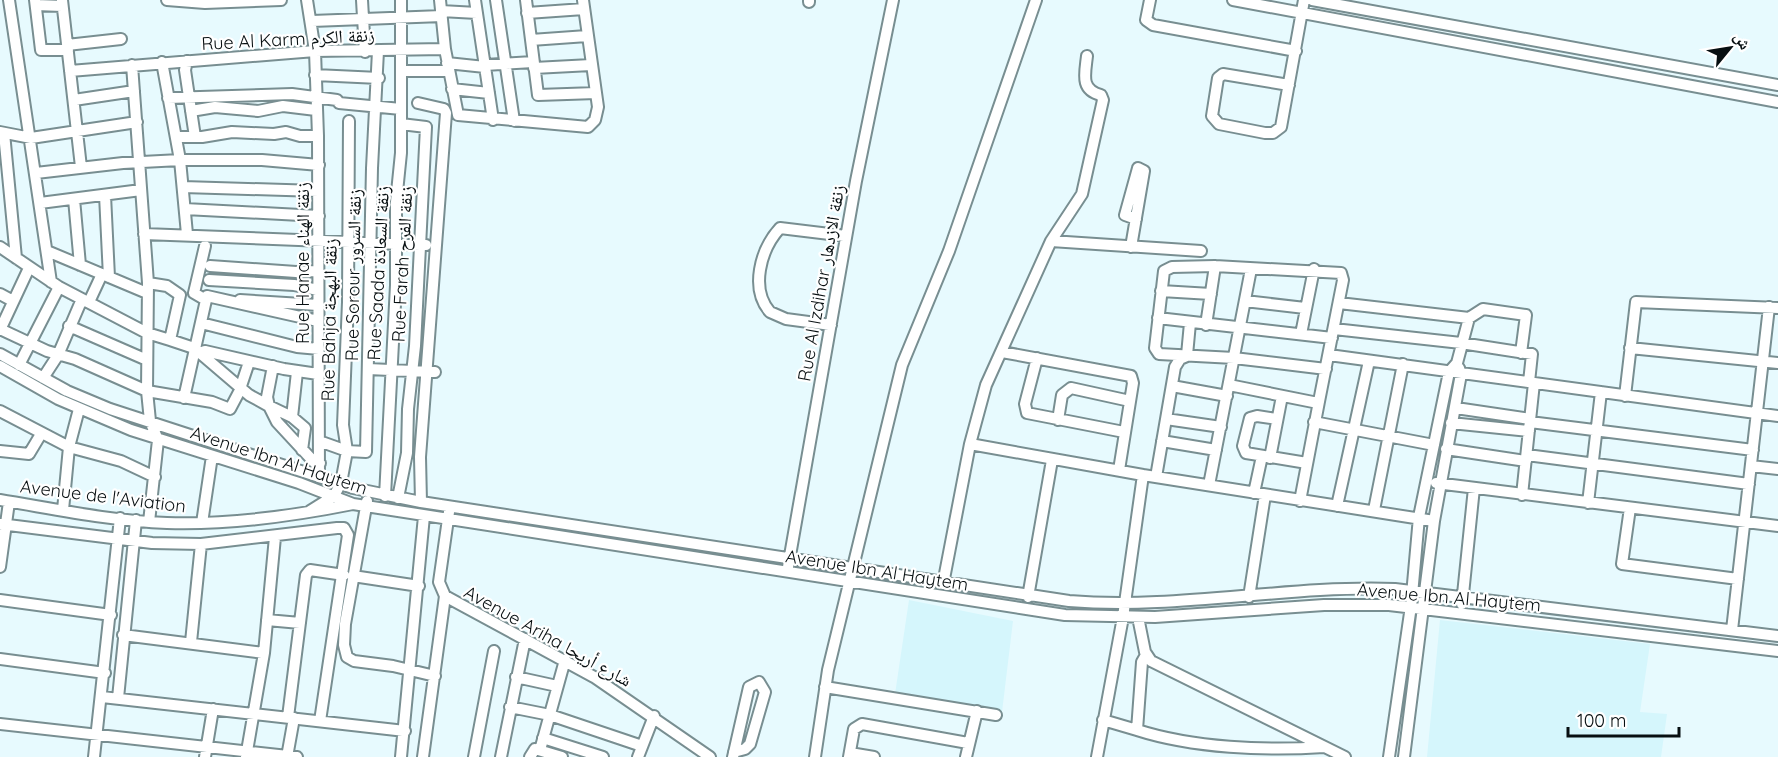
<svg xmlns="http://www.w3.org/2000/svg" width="1778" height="757" font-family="Quicksand,'Noto Naskh Arabic',sans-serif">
<rect width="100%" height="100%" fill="#e7fafe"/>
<!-- built -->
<path fill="#d5f6fc" d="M909 600 1013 621 1002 712 895 694Z
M1440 620 1650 644 1640 712 1667 714 1661 757H1427Z"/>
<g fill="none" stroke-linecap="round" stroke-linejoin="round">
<!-- minor casing -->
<g stroke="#788e91" stroke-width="14">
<path id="minor" d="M9 0 51 282
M35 0 41 50H68
M62 0 81 167
M167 0 205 3 281 0
M307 0 315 51 318 136 319 476
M362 0 365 52
M440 0 445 49 458 115 588 127 595 120 598 107 583 0
M475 0 493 120
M496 0 514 121
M526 0 538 95 596 93
M1150 0 1146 20 1153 25 1296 51
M1233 0 1778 102
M1312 0 1778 85
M809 2V0
M36 5 62 6
M441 11 477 13
M527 13 584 9
M312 21 442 16
M531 40 587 36
M67 45 121 39
M187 61 185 70 195 137
M162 62 180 160 187 234
M447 63 485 67
M132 65 148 283 147 391 150 421 158 440 149 522
M485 65 533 62
M534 68 591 65
M70 71 315 51 445 49
M402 71H449
M315 75 379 78
M1289 85 1223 74 1218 78 1212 116 1219 124 1265 133H1273L1281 127 1304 0
M452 89 489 93
M168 98 292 94 337 100 339 103 401 109
M74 100 134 91
M418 103 444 109 446 113 420 457 421 502
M191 111 215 107 258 111 283 106 316 110
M0 132 31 138 137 122
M4 133 16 258
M176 137H202L232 132 274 134 286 132 300 136H318
M36 173 123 163 180 160H262L319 165
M183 187 318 191
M105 195 109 277
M74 199 80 265
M40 203 141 190
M185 209 319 216
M144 234 426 245
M1051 241 1201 251
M0 247 59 287 147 333 170 340
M1131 247 1144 171 1138 168 1125 215 1136 219
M47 251 147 293
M210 266 296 272 317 271
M209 280 294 285 318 290
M148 283 167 286 180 295 170 340 194 348 249 395 269 406 277 422 315 463H320
M1161 291 1211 294
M0 294 13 301
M207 296 318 321
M240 300 318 305
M1245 301 1305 308
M89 302 102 274
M1339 303 1469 318 1457 363 1449 372 1419 517 1411 606 1389 757
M1158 318 1332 338
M1469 318 1483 309 1526 315 1521 353
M201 323 297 347 319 349
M831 325 786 319 770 312C750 289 760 250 780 228L846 236
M1206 325 1215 266
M69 326 147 360
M0 329 47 351 75 359 147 391 212 402 230 409 239 392 249 362
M1334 329 1461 343 1532 354 1529 382
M0 330 29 268
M1301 334 1314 269
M1630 348 1778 363
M1002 352 1131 376 1133 383 1119 470
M200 353 205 351 284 369 318 374
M0 354 67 391 110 409 353 488 421 502 1069 601C1178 610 1286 585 1395 589L1778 636
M1187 355 1190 323
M1329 355 1778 416
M1037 358 1025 404 1027 413 1124 432
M19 365 59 287
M0 366 58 399 131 430 299 483 353 504 1065 615 1155 617 1324 605H1389L1778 651
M273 366 267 397 269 406 292 417 305 428 302 450
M368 369 435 372
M43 378 58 355 82 299
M1229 385 1318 403
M1172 386 1227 396
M1625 396 1636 302 1778 308
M184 398 206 300 194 293 205 246
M1456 408 1530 419
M0 411 69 447 121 461 155 477
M292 417 297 372
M1166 419 1221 427
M1277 419 1257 416 1250 418 1243 446 1246 453 1307 463
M1058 420 1062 395 1071 388 1130 401
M1314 422 1434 445
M1530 422 1753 450
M1451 423 1529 431
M319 441 347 451 366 452 372 168 378 51
M1162 441 1216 450
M970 444 1143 475
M1446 449 1526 461
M0 451 29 454 41 434
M1527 455 1749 484
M1270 458 1282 396
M1751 466 1778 469
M1156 477 1175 367 1180 359 1187 356
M1436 483 1778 526
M1209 485 1251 269
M1254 493 1262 456
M1522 495 1534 383
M385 496 396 285V202L401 153V0
M398 498 407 453 408 409 415 346 426 127 401 124
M0 500C55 509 111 521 167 523 229 525 293 516 353 504
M367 501 345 624 344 645 347 657 354 661 393 666 435 676
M1300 501C1314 427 1328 354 1343 280L1341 273 1215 266 1172 267 1164 271 1155 348 1159 354 1234 358 1326 369
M1588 503 1601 392
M1337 506 1369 361
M1630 508 1622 564 1738 579
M63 510 69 447 79 409
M1374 510 1403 364
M310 511 334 496 341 483 347 451 343 425 348 302 349 121
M449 512 439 582 445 596 594 677 710 757
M202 523 212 456
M0 524 152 543 201 544 191 642
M201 544 337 528H344L348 535 320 721
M0 567 9 502
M788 567 856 181 893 0
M353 576 419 586
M943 584 970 444 986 385 1051 241 1082 194 1103 100 1101 95C1080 90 1085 74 1087 56
M1028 597 1052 460
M1249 597 1265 495
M0 600 111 615
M1462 604 1474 488
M1138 617 1145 652 1151 661 1345 757
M267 620 300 623
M1732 630 1769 307
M123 635 264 653
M1146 655 1142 662 1137 730C1193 748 1266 751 1324 747
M0 659 105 673
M516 677 557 686
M825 687 996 715
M102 697 405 731
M118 698 136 520
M510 707 550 715 642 746
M288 717 306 575 310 570 344 575
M1103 720 1137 730
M0 724 297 757
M543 738 603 757
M540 750 565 660
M850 753 874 757
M94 757 120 518
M205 757 213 709
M246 757 264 653 275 537
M287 757 294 718
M401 757 424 516
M423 757 445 596
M474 757 494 651
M501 757 525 639
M530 757 535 749 562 757
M638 757 654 716
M733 757 749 687 759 682 765 692 750 744 745 749 734 752
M815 757 828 670 902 365 949 251 1036 0
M849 757 854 729 862 724 968 743
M966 757 977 711
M1097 757 1123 617 1143 475 1434 521
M1404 757 1434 521 1461 374 1459 368"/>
</g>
<!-- minor -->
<use href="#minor" stroke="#fff" stroke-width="10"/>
</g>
<g text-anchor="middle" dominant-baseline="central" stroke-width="4.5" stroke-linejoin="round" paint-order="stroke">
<!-- street labels -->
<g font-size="18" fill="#070f11" stroke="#fff">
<text transform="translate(288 39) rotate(-3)">Rue Al Karm زنقة الكرم</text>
<text transform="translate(302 263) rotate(-90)">Rue Hanae زنقة الهناء</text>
<text transform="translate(402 264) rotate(-87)">Rue Farah زنقة الفرح</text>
<text transform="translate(378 273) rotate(-87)">Rue Saada زنقة السعادة</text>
<text transform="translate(353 275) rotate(-89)">Rue Sorour زنقة السرور</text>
<text transform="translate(821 283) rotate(-80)">Rue Al Izdihar زنقة الازدهار</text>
<text transform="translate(329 320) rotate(-89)">Rue Bahja زنقة البهجة</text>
<text transform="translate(279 460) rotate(18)">Avenue Ibn Al Haytem</text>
<text transform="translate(103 496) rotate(7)">Avenue de l'Aviation</text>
<text transform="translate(877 570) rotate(9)">Avenue Ibn Al Haytem</text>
<text transform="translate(1449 597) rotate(5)">Avenue Ibn Al Haytem</text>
<text transform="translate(548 636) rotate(29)">Avenue Ariha شارع أريحا</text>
</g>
</g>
<!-- north arrow -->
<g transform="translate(1730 48) rotate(60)" stroke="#ffffff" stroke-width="4.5" paint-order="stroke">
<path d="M0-4.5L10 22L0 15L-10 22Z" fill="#070f11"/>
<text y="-9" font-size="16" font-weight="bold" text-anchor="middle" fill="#070f11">ش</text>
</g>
<!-- scale -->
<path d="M1568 727v9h111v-9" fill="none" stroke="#070f11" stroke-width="3"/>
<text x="1577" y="727" font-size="18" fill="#070f11" stroke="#ffffff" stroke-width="4.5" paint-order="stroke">100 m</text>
</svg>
